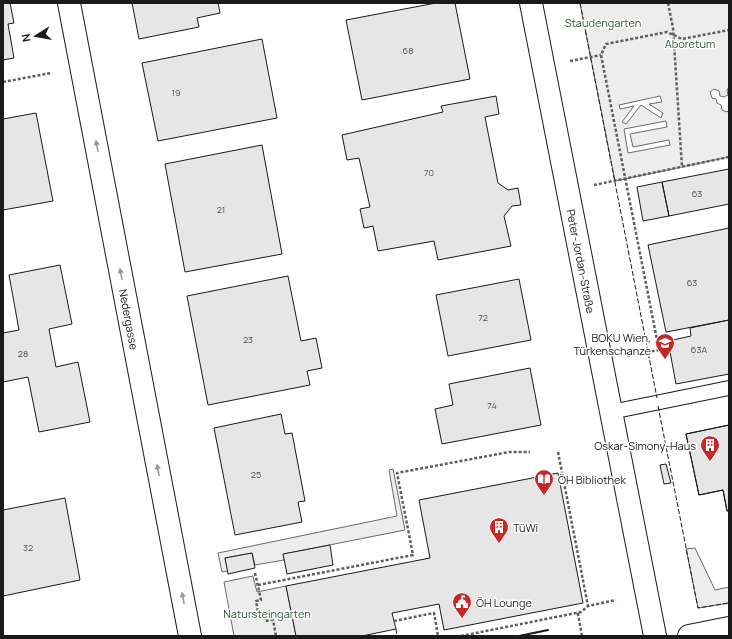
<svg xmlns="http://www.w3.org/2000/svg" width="732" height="639" font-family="Manrope,sans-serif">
<rect width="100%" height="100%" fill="#fff"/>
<!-- built -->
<path fill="#ededed" stroke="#6a6a6a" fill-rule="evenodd" d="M580 3H729V87L727 90 728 95 724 97 720 96 719 91 714 89 710 92 712 98 716 99 717 103 721 105 722 110 727 112 729 110V157L615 181ZM660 96 662 102 649 104 663 113 661 118 641 105 626 124 622 122 634 106 620 109 619 105ZM666 121 667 127 630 134 633 147 669 140 670 145 628 153 624 129Z
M393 469 405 530 284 554V560L255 565 252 553 225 558 228 571 222 572 218 553 397 516 389 470Z
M695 548 715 590 729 587V603L698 608 686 549Z
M253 576 257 592 286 586 296 636H234L224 582Z"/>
<!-- building -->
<path fill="#e6e6e6" stroke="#1a1a1a" d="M3 3H10L14 23 8 24 14 58 3 60Z
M132 3H218L220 13 197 18 199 27 139 39Z
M436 3H455L470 79 362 100 346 20Z
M262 39 277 118 158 141 142 63Z
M496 96 499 114 485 117 498 183 508 190 518 188 521 205 512 206 504 216 511 246 438 260 434 241 378 251 373 226 364 228 360 209 370 207 359 158 347 160 342 135 443 112 441 106Z
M36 113 53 201 3 210V119Z
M262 145 282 254 185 272 165 164Z
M729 169V204L669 216 662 182Z
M662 182 669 216 643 221 637 187Z
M729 228V320L666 332 648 245Z
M60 265 72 324 49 329 56 367 78 362 90 422 39 432 28 377 3 382V333L19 330 9 275Z
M288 276 301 341 316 338 322 368 307 371 310 385 208 405 187 296Z
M519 279 531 340 448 356 436 295Z
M729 320V374L676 384 668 341 691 336 690 328Z
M530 368 541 425 442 444 435 409 453 405 449 384Z
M281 414 285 434 292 433 305 501 298 502 302 522 235 535 214 428Z
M729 425V511H727L723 490 699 495 686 434Z
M729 425V511H727L723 490 699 495 686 434Z
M666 464 671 483 664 484 660 465Z
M558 473 583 603 444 630 439 604 392 613 396 629 362 636H296L286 586 430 558 419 500Z
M65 498 80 580 3 596V510Z
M330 545 333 565 287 574 283 554Z
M252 553 255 568 228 574 225 558Z"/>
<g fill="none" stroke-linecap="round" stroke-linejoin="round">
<!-- lane casing -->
<g stroke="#1a1a1a" stroke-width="16">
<path id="lane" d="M611 412 729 388"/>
</g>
<!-- street casing -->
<g stroke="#1a1a1a" stroke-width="24">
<g id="street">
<path id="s1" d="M69 3 190 636"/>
<path d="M689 636 729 628"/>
</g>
</g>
<!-- secondary casing -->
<g stroke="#1a1a1a" stroke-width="24">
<g id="secondary">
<path id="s2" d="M531 3 655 636"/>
</g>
</g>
<!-- path -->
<path stroke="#5f5f5f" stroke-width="2.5" stroke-dasharray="3 2" stroke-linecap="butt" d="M668 3 673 28 682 167
M570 61 601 55
M3 82 51 73
M594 185 729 157
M627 356 659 350 601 55 606 44 667 32 682 39 729 30
M558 452 588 606
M255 573 261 600 256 601 259 617 264 616 265 621 273 620 276 636
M258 585 413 555 397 473 509 452H530
M579 614H578L582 636
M394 621 434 613 438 636
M461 636 581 612 588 606 616 600"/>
<!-- lane -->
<use href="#lane" stroke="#fff" stroke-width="14"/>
<!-- street -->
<use href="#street" stroke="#fff" stroke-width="22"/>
<!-- secondary -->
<use href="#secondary" stroke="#fff" stroke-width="22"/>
<!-- fence -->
<path stroke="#1a1a1a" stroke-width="1" stroke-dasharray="5 2" stroke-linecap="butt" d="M580 3 657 398
M658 406 698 608 729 603
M396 629 397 636"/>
<!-- wall -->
<path stroke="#1a1a1a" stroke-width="2" d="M519 636 548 630"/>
</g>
<!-- one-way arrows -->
<defs><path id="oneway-solid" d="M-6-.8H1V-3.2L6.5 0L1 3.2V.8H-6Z"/></defs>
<g fill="#989898">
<use href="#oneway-solid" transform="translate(97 146) rotate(-101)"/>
<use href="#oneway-solid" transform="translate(121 274) rotate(-101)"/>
<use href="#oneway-solid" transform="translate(158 470) rotate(-101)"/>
<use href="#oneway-solid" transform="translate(183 598) rotate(-101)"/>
</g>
<!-- icons -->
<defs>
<g id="university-pin" transform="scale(1)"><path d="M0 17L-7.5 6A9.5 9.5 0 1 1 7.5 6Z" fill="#c62828" stroke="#fff"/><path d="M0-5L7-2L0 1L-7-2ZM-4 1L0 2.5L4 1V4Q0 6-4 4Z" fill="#fff"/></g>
<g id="building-pin" transform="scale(1)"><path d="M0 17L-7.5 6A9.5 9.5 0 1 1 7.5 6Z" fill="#c62828" stroke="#fff"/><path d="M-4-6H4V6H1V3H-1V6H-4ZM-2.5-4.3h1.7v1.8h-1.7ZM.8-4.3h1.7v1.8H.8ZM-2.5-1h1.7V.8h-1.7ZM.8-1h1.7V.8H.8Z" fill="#fff"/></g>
<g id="library-pin" transform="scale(1)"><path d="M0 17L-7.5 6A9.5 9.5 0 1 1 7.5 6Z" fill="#c62828" stroke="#fff"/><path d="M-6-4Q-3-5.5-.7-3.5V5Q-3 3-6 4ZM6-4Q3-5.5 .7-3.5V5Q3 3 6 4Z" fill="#fff"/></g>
<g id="civic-pin" transform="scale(1)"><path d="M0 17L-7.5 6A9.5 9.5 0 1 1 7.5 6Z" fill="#c62828" stroke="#fff"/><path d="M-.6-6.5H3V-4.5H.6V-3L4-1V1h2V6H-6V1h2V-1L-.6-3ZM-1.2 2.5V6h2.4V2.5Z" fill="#fff"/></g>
</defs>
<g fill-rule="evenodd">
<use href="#university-pin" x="665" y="343"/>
<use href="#building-pin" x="710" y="445"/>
<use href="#library-pin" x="544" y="479"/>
<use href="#building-pin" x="499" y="527"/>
<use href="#civic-pin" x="462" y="602"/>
</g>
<g text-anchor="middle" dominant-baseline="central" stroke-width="3" stroke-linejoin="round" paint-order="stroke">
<!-- number labels -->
<g font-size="9" fill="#4d4d4d">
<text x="408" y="50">68</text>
<text x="176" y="92">19</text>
<text x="429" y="172">70</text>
<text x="697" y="193">63</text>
<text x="221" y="209">21</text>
<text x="692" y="282">63</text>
<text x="483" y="317">72</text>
<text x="248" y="339">23</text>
<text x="699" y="349">63A</text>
<text x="23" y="353">28</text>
<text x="492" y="405">74</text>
<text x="256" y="474">25</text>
<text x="28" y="547">32</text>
</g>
<!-- park labels -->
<g font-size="11" fill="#2b5a34" stroke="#fff">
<text x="603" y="22">Staudengarten</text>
<text x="690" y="43">Aboretum</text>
<text x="267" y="613">Natursteingarten</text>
</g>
<!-- street labels -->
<g font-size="11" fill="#1a1a1a" stroke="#fff">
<text stroke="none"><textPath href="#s2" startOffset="263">Peter-Jordan-Straße</textPath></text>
<text stroke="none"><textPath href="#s1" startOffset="322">Nedergasse</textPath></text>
</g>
<!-- poi labels -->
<g font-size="11" fill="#1a1a1a" stroke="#fff" text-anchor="start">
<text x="651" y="337" text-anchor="end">BOKU Wien,<tspan x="651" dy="13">Türkenschanze</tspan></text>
<text x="696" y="445" text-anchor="end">Oskar-Simony-Haus</text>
<text x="558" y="479">ÖH Bibliothek</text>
<text x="513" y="527">TüWi</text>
<text x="476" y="602">ÖH Lounge</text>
</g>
</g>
<!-- border -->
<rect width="732" height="639" fill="none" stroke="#1a1a1a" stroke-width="8"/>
<!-- north arrow -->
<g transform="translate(36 36) rotate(259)" stroke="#ffffff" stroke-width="3" paint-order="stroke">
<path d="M0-3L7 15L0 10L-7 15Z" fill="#1a1a1a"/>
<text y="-6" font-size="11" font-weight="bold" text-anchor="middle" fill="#1a1a1a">N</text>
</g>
</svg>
